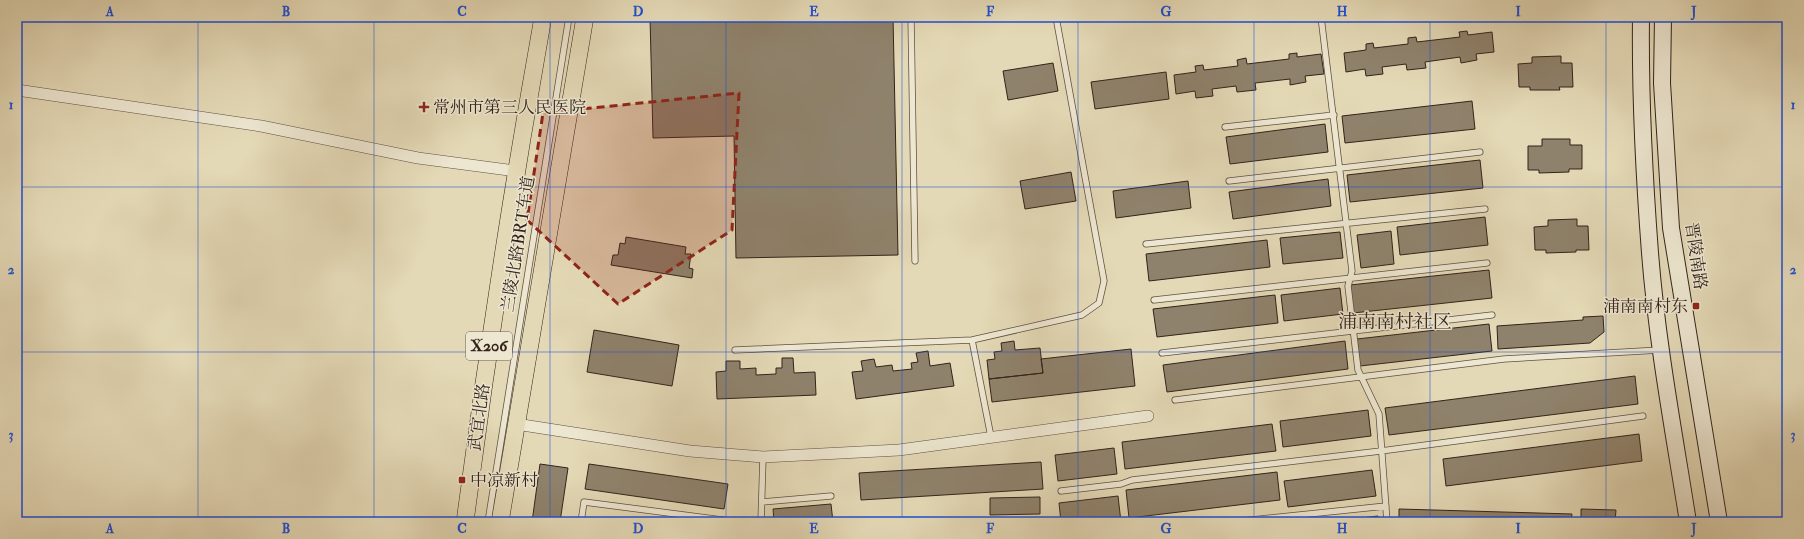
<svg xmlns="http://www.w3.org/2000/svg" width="1804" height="539" font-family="'IM FELL Double Pica','Noto Serif SC',serif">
<rect width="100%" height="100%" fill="#e4d9b6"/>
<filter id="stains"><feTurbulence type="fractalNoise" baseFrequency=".005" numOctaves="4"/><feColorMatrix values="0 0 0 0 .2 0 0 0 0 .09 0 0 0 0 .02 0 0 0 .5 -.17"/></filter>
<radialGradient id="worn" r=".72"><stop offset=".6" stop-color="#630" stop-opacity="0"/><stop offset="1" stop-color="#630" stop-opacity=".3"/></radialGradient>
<!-- building -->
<path fill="#8f826c" stroke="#32231b" d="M650 17H893L898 255 736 258 734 136 653 138Z
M1467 31 1468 35 1492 32 1494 52 1476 54 1477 60 1461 63 1460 57 1425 62 1426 68 1407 70 1406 64 1382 67 1383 74 1366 76 1365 69 1346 72 1344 53 1366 50V44L1373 43 1374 48 1408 44V38L1416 37 1417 42 1460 37 1459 32Z
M1297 53V57L1321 54 1324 74 1305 76 1306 82 1290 85V79L1255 83 1256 90 1237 92 1236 86 1212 89 1213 96 1196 98 1195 91 1176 94 1174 75 1196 72 1195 66 1203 65 1204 70 1238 66 1237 60 1246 58 1247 64 1289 59V54Z
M1561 56V63H1572L1573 87H1559L1560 90H1530V87H1519L1518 64 1532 63V57Z
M1053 63 1058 91 1008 100 1003 71Z
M1166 72 1169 99 1095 109 1091 82Z
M1472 101 1475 129 1345 143 1342 116Z
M1325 124 1328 152 1230 164 1226 137Z
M1542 139H1570V145H1582V169H1569V172L1539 173V170H1528V146H1542Z
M1480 160 1483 188 1350 202 1347 175Z
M1071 172 1076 201 1025 209 1020 181Z
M1328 179 1331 206 1233 219 1229 192Z
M1188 181 1191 208 1116 218 1113 191Z
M1485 217 1488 245 1400 255 1397 227Z
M1577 219V226H1588L1589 250H1576V252L1546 253V250H1535L1534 227 1548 226V220Z
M1391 231 1394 264 1361 268 1357 235Z
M1340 232 1343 258 1283 264 1280 238Z
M626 237 686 247 685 254H691L689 268 693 269 692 278 611 265 613 255H618L620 243 625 244Z
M1267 240 1270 267 1149 281 1146 254Z
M1489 270 1492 298 1353 313 1350 285Z
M1340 288 1343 314 1284 321 1281 295Z
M1275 295 1278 323 1157 337 1153 309Z
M1603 316 1604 332 1590 343 1498 349 1497 326 1583 320V317Z
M1489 324 1492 351 1360 366 1357 339Z
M594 330 679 345 672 386 587 372Z
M1014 341 1015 350 1040 348 1043 373 989 379 987 360 995 359 994 352 1002 351 1001 343Z
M1345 341 1348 369 1167 392 1163 365Z
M1131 349 1135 386 992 402 989 379 1043 373 1041 359Z
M928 351 930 366 950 363 954 386 856 399 852 372 863 371 861 361 874 359 876 367 892 365 893 371 912 369 911 363 918 362 916 353Z
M782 358H793L794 373 815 372 816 395 717 399 716 372 726 371V361H740V369L756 368V375L776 374V368H782Z
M1635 376 1638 404 1389 435 1385 408Z
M1368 410 1371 436 1283 447 1280 421Z
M1272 424 1276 451 1125 469 1122 442Z
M1639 434 1642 461 1446 486 1443 459Z
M1114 448 1117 474 1058 481 1055 455Z
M1041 462 1043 489 861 500 859 473Z
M540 464 568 468 560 522H532Z
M589 464 728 484 724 509 585 489Z
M1372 470 1376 496 1288 507 1284 481Z
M1277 472 1280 500 1129 518 1126 490Z
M1118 496 1121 522H1061L1059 503Z
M1040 497V514L990 515V498Z
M831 504 833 522H774L773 509Z
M1399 509 1572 514 1571 522H1399Z
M1581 509 1616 510 1615 522H1581Z
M1378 516V522H1328Z"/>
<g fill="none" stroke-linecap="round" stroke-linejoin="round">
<!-- lane casing -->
<g stroke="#5e5042" stroke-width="7">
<path id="lane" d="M911 17 915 261
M1321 17 1352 271 1348 286 1358 370 1379 414 1387 522
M1225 127 1334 115
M1229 181 1480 152
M1146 244 1485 209
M1154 300 1487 263
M972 340 991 437
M735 350 972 340 1082 315 1099 303 1104 281 1056 17
M1162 353 1492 315
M1175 400 1504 359 1660 350
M1061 491 1121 484 1132 480 1381 451 1643 416
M762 502 831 496
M488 522 569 17
M581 522 584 502 738 522
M761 522 763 457
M1232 522 1386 506"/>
</g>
<!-- street casing -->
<g stroke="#5e5042" stroke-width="12">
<path id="street" d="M17 90 261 126 418 158 516 171
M516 424 690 451 763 457 899 450 1148 416"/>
</g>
<!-- secondary casing -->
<g stroke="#32231b" stroke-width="18">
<path id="secondary" d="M1641 17C1640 95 1644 174 1650 253 1657 343 1674 433 1688 522
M1663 17 1662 83 1671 228 1719 522"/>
</g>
<!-- primary casing -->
<g stroke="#32231b" stroke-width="18">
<path id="primary" d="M465 522C487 353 513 185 543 17
M500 522 585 17"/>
</g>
<!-- lane -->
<use href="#lane" stroke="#ede6d0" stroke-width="5.5"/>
<!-- street -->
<use href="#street" stroke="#ede6d0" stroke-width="11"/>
<!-- secondary -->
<use href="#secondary" stroke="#ede6d0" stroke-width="16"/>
<!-- primary -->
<use href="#primary" stroke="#e4d9b6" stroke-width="17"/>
</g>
<!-- marked area -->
<path fill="#8f2418" fill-opacity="0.2" stroke="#8f2418" stroke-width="3" stroke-dasharray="8 5" stroke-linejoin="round" d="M739 93 732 230 618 304 527 220 543 113Z"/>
<!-- grid -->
<path fill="none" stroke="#1d4ed8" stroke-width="1" stroke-opacity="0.55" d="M198 17V522M374 17V522M550 17V522M726 17V522M902 17V522M1078 17V522M1254 17V522M1430 17V522M1606 17V522M17 187H1787M17 352H1787"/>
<!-- markers -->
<g fill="#8f2418" stroke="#ede6d0" stroke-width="1.5">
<path d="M422 101h4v4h4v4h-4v4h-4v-4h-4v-4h4z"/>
<rect x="1692" y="302" width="8" height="8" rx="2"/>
<rect x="458" y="476" width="8" height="8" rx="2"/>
</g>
<g text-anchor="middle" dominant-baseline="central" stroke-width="3" stroke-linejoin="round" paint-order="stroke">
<!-- shield labels -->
<rect fill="#ede6d0" stroke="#6a5e51" stroke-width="1" x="466" y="332" width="46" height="28" rx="3"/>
<g font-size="16" font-weight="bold" fill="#32231b">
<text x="489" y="346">X206</text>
</g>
<!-- poi labels -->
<g font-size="17" fill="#32231b" stroke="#ede6d0" text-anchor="start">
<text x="433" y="107">常州市第三人民医院</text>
<text x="1688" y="306" text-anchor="end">浦南南村东</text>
<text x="470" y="480">中凉新村</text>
</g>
<!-- street labels -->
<g font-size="17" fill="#32231b" stroke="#ede6d0">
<text transform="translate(518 244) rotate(-81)">兰陵北路BRT车道</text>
<text transform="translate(1696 256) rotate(82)">晋陵南路</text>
<text transform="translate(479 417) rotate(-82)">武宜北路</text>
</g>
<!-- quarter labels -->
<g font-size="19" fill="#32231b" stroke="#ede6d0">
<text x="1395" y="322">浦南南村社区</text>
</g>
</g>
<!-- margin -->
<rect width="1804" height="539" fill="none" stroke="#e4d9b6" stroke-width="44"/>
<rect x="22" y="22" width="1760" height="495" fill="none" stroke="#1d4ed8" stroke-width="1.5"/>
<g font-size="13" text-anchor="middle" font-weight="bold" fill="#1d4ed8">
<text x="110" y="16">A</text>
<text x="286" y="16">B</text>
<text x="462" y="16">C</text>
<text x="638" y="16">D</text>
<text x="814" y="16">E</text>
<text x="990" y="16">F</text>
<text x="1166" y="16">G</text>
<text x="1342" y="16">H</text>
<text x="1518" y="16">I</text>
<text x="1694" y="16">J</text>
<text x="11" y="109">1</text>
<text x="1793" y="109">1</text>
<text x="11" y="274">2</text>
<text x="1793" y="274">2</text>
<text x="11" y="439">3</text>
<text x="1793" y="439">3</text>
<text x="110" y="533">A</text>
<text x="286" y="533">B</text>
<text x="462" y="533">C</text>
<text x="638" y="533">D</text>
<text x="814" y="533">E</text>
<text x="990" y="533">F</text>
<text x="1166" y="533">G</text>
<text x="1342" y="533">H</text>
<text x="1518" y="533">I</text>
<text x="1694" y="533">J</text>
</g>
<rect width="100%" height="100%" filter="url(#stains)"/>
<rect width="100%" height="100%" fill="url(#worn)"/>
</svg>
